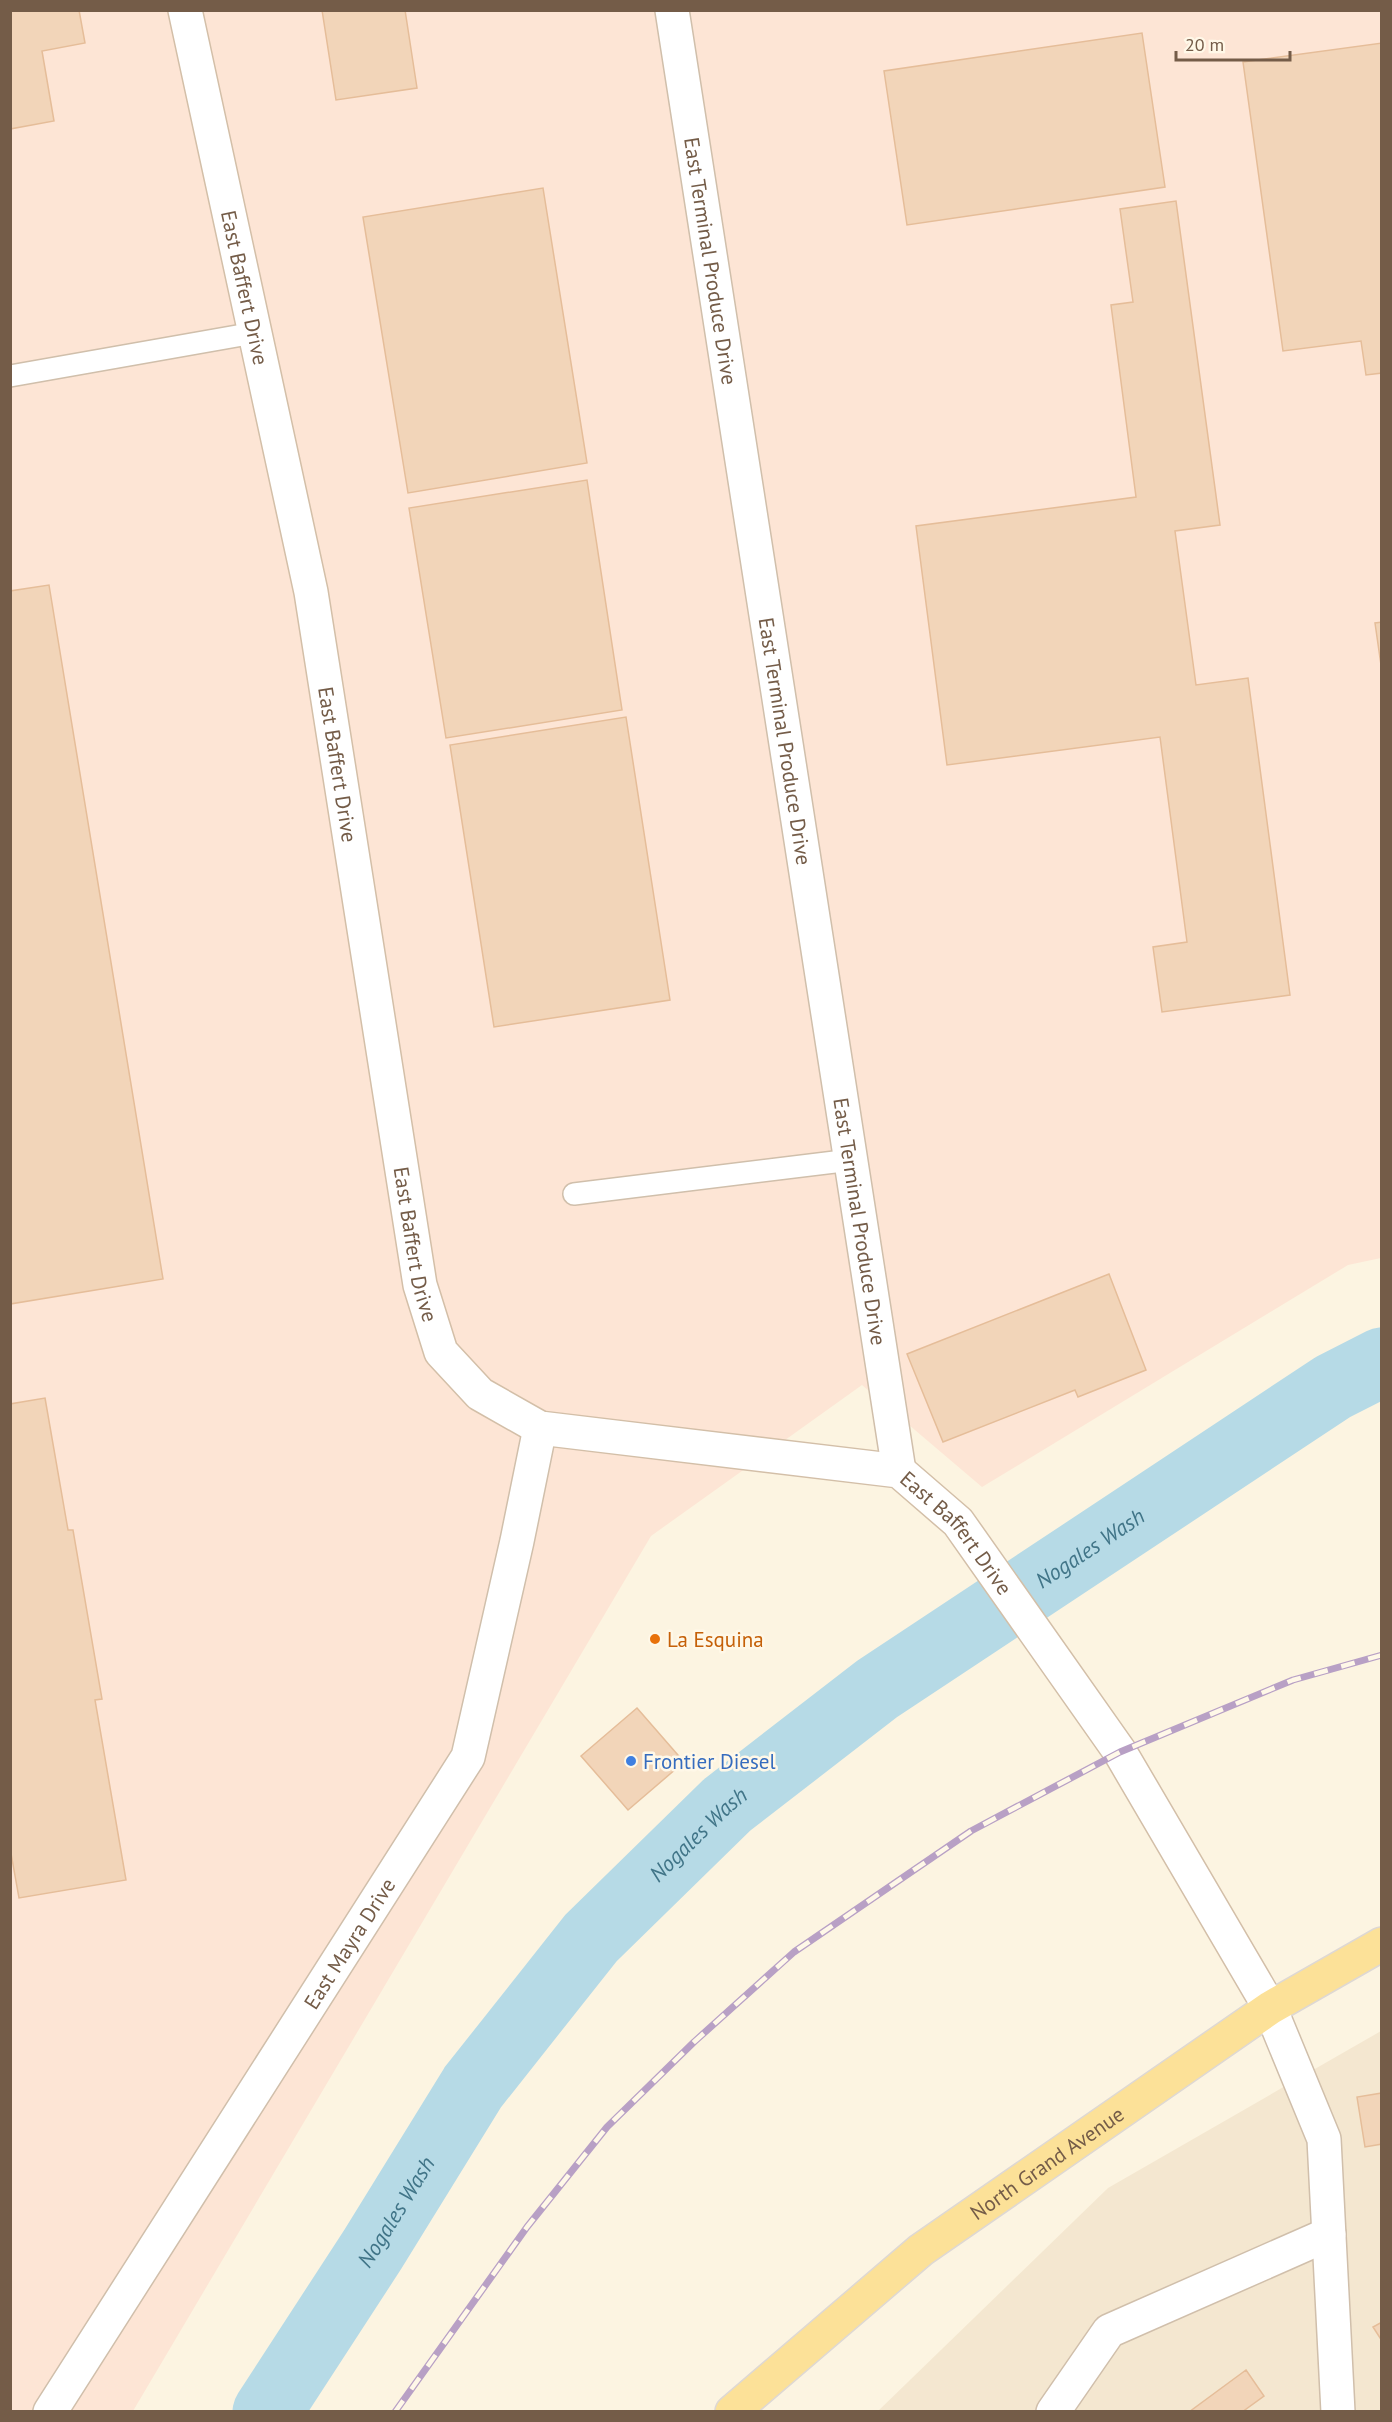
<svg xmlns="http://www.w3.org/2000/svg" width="1392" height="2422" font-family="'PT Sans',sans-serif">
<rect width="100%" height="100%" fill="#fcf4e1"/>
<!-- residential -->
<path fill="#f4e7d0" d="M1381 2031V2411L877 2412 1108 2188Z"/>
<!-- commercial -->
<path fill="#fde5d5" d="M11 11H1381V1258L1348 1265 982 1487 862 1385 651 1536 133 2411 11 2412Z"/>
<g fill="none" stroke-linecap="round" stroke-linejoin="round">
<!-- river -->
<path stroke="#b6dae6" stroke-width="69" id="s1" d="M267 2412 373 2249 473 2087 591 1938 727 1805 877 1689 1333 1387 1382 1362"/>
</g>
<!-- building -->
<path fill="#f2d5b9" stroke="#e5bd99" stroke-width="1.5" d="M10 10H79L85 43 42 51 54 121 10 129Z
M322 10H405L417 88 336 100Z
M1142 33 1165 187 907 225 884 71Z
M1382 43V373L1366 375 1361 341 1283 351 1243 62Z
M543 188 587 463 408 493 363 217Z
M1176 201 1220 525 1175 531 1196 685 1248 678 1290 995 1162 1012 1153 947 1187 942 1160 737 947 765 916 526 1136 497 1111 305 1133 302 1120 209Z
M587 480 622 710 446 738 409 508Z
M49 585 163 1279 10 1304V591Z
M1382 622V672L1375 623Z
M626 717 670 1000 494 1027 450 745Z
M1109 1274 1146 1370 1078 1397 1075 1390 943 1442 907 1354Z
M45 1398 68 1530H73L102 1699 95 1700 126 1880 19 1898 10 1848V1404Z
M637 1708 684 1762 628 1810 581 1756Z
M1382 2093V2144L1365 2147 1357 2097Z
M1382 2322V2341L1373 2327Z
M1246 2370 1264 2396 1242 2412H1189Z"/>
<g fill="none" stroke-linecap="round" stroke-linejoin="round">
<!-- lane casing -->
<g stroke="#d0bfab" stroke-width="24">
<path id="lane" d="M10 376 254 333
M574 1194 851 1160"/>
</g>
<!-- street casing -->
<g stroke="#d0bfab" stroke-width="36">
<g id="street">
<path id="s2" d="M672 10 899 1471"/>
<path d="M1270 2008 1324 2139 1338 2412"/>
<path id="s3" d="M50 2412 468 1757 517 1541 540 1428"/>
<path d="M1053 2412 1109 2331 1329 2234"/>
</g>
</g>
<!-- secondary casing -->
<g stroke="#d3bfa8" stroke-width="36">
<g id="secondary">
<path id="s4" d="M185 10 311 592 420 1285 441 1352 480 1394 540 1428 899 1471 958 1522 1120 1752 1270 2008"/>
</g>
</g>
<!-- primary casing -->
<g stroke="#ded8d3" stroke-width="36">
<g id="primary">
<path id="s5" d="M732 2412 921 2250 1270 2008 1382 1944"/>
</g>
</g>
<!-- lane -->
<use href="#lane" stroke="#fff" stroke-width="21"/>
<!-- street -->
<use href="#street" stroke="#fff" stroke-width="33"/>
<!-- secondary -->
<use href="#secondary" stroke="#fff" stroke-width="33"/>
<!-- primary -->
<use href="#primary" stroke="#fce198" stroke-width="33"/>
<!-- rail casing -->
<g stroke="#b8a0c5" stroke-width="7">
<path id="rail" d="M395 2412 527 2227 607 2127 694 2042 794 1952 971 1831 1120 1752 1293 1680 1382 1655"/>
</g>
<!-- rail -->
<use href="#rail" stroke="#fff8e8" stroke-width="4.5" stroke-dasharray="14" stroke-linecap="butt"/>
</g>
<!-- markers -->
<circle fill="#e8710a" stroke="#fff8e8" stroke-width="2" cx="655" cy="1639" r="6"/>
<circle fill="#3f7fe0" stroke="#fff8e8" stroke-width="2" cx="631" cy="1761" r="6"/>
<g text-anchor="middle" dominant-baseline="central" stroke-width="5" stroke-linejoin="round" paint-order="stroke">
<!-- street labels -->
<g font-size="21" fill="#745c48" stroke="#fff8e8">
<text stroke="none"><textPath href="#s2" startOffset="254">East Terminal Produce Drive</textPath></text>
<text stroke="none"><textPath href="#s4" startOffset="284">East Baffert Drive</textPath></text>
<text stroke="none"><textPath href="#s2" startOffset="740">East Terminal Produce Drive</textPath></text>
<text stroke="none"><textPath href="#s4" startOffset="770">East Baffert Drive</textPath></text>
<text stroke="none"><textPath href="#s2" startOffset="1226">East Terminal Produce Drive</textPath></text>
<text stroke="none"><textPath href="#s4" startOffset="1256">East Baffert Drive</textPath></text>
<text stroke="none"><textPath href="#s4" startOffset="1940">East Baffert Drive</textPath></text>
<text stroke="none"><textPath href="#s3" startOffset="556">East Mayra Drive</textPath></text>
<text stroke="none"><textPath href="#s5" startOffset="402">North Grand Avenue</textPath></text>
</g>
<!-- food labels -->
<g font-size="21" fill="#c56008" stroke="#fff8e8" text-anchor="start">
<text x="667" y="1639">La Esquina</text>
</g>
<!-- shop labels -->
<g font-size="21" fill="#366cbe" stroke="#fff8e8" text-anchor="start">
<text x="643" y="1761">Frontier Diesel</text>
</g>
<!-- water labels -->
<g font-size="22" font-style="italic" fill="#417588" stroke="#fff8e8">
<text stroke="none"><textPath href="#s1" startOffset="1210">Nogales Wash</textPath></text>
<text stroke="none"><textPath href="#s1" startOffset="724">Nogales Wash</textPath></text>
<text stroke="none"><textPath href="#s1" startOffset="238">Nogales Wash</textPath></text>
</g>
</g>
<!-- border -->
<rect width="1392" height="2422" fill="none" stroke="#745c48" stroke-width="24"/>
<!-- scale -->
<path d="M1176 51v9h114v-9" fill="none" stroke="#745c48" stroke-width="3"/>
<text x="1185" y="51" font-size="18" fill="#745c48" stroke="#fff8e8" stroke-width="4.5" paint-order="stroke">20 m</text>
</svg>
